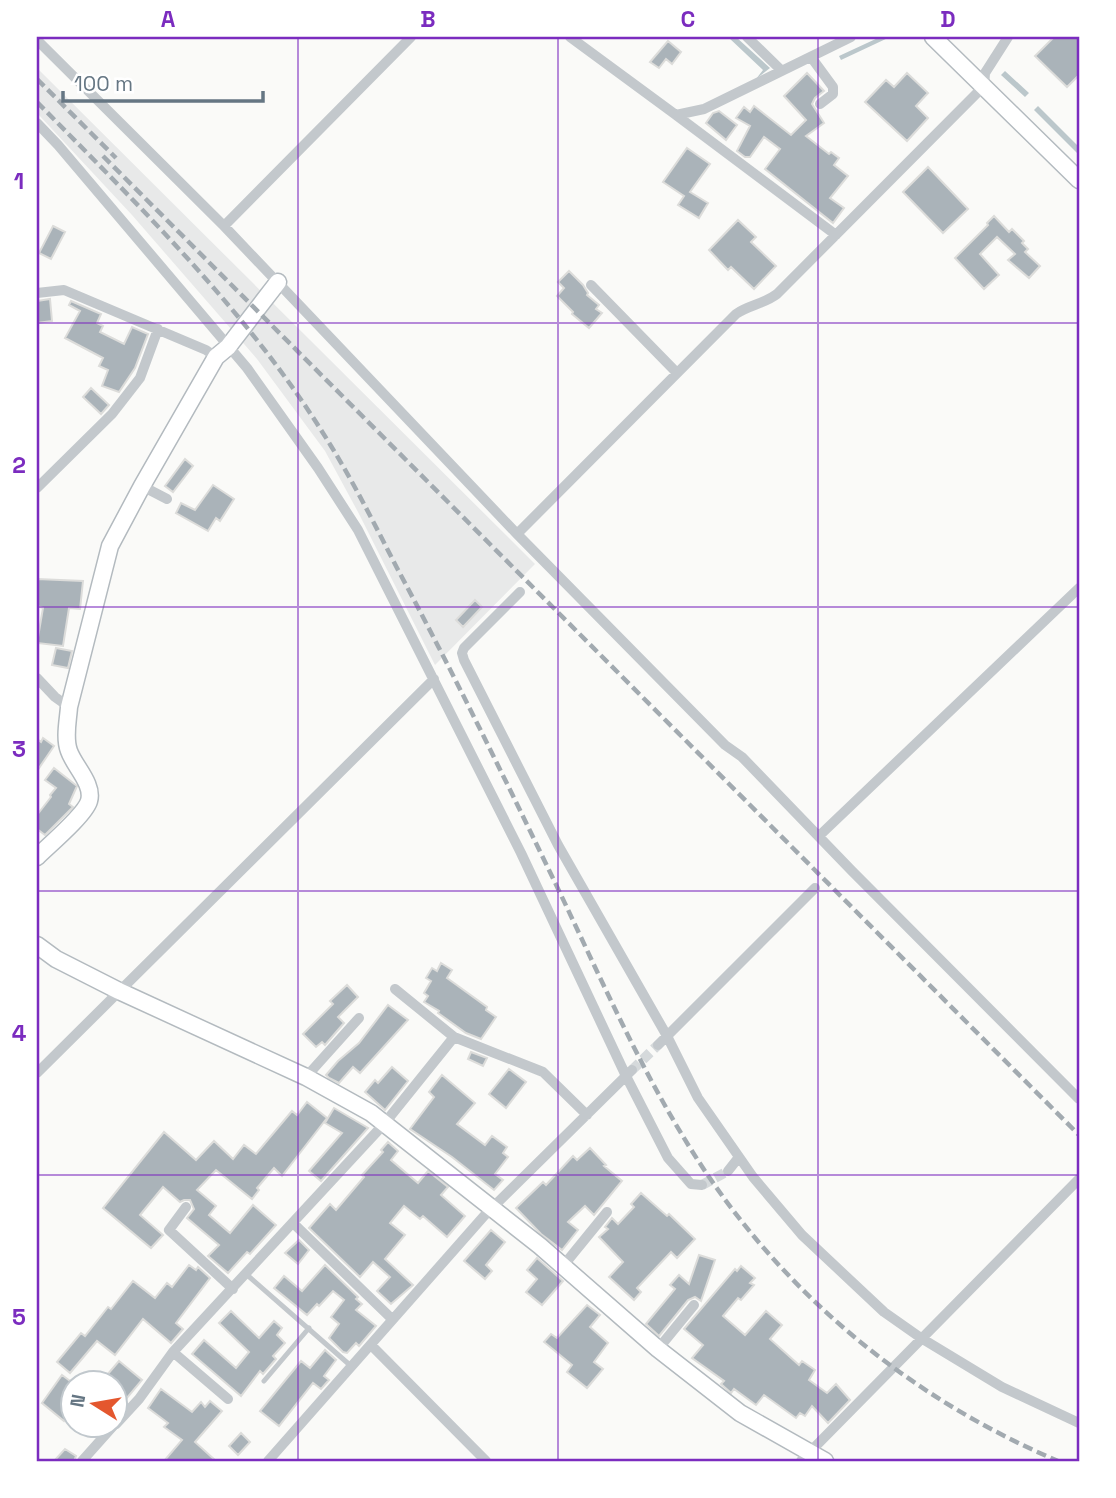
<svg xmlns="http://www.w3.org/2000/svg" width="1116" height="1498" font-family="'Space Grotesk',sans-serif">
<rect width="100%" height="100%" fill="#fafaf8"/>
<!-- built -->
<path fill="#e8e9e9" d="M37 68 535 564 435 665 358 512 325 451 257 359 132 215 37 113Z"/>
<!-- water -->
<path fill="#bbc7cb" d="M728 37H736L770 68 756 79 763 70Z
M880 37H890L841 60 839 56Z
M1005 71 1029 93 1025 97 1001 75Z
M1038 106 1079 147V155L1034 110Z"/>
<!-- building -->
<path fill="#aab3b9" stroke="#dcdcda" stroke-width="2" d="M1054 37H1079V75L1067 87 1035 56Z
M668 41 681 52 672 64 666 59 659 68 650 62Z
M807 73 824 91 815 98 812 104 824 123 806 136 829 154 831 152 839 158 834 165 848 176 830 198 844 208 833 223 765 169 780 149 764 137 750 157H745L737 151 750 126 736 118 744 107 750 112 754 106 791 135 806 120 784 96Z
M907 73 928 93 916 106 928 118 907 141 865 102 886 80 894 87Z
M719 111 737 125 726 140 706 123 713 113Z
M687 148 710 164 690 192 708 203 699 218 678 205 684 196 663 182Z
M928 167 968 209 943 233 903 192Z
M994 216 1009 232 1012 229 1024 241 1022 243 1028 249 1025 252 1040 266 1029 278 1008 260 1015 254 997 237 980 254 999 275 984 289 955 258 988 225 987 223Z
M738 220 756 237 751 242 776 266 754 289 731 267 728 270 709 250Z
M53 226 65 232 51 259 39 253Z
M569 271 583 285 588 293 587 295 599 305 596 309 602 313 589 328 572 314 573 312 557 296 564 288 558 282Z
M50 299 52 321 37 323V301Z
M71 301 101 314 97 323 103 326 100 332 124 344 132 327 148 334 135 368 119 392 102 386 108 370 99 366 103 358 65 338 80 311 69 305Z
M91 388 109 405 101 414 83 397Z
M185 459 193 466 173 492 165 486Z
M213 485 234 499 220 521 216 518 208 531 176 513 181 503 195 510Z
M37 579 83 581 80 609 69 608 63 646 37 643 43 608 37 606Z
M475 600 482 607 463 627 456 620Z
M56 648 72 651 68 668 52 665Z
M43 738 54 746 37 771V739L41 742Z
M54 768 77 786 69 804 73 807 45 835 37 829V815L51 797 50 795 56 788 45 780Z
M441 963 452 970 447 978 487 1007 486 1010 496 1017 481 1039 466 1033 438 1013 439 1011 424 1002 428 996 424 993 431 981 426 978 432 968 437 971Z
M347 985 358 997 338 1017 344 1023 325 1045 322 1042 316 1047 303 1034 333 1004 330 1001Z
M388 1005 408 1020 360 1073 353 1067 339 1083 329 1078 326 1075 338 1061 359 1043Z
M471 1052 487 1058 483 1066 468 1059Z
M392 1067 408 1081 385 1110 365 1092 375 1080 378 1083Z
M509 1069 526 1082 506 1108 489 1094Z
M442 1075 475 1103 457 1124 485 1145 492 1136 507 1147 503 1153 508 1157 495 1174 503 1180 494 1190 452 1157 410 1129 434 1097 429 1092Z
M307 1102 327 1118 282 1176 274 1168 257 1188 259 1190 252 1199 216 1170 197 1190 216 1206 209 1215 230 1233 253 1205 276 1225 250 1254 247 1252 228 1273 208 1256 219 1245 187 1218 194 1209 190 1200H184L180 1202 163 1187 140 1215 163 1235 151 1248 103 1208 164 1132 196 1160 214 1141 233 1159 244 1145 256 1154 292 1111 297 1115Z
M334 1108 368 1128 321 1181 309 1171 342 1133 325 1123Z
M388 1142 398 1151 391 1160 418 1183 428 1171 448 1187 441 1195 465 1216 447 1237 423 1216 420 1219 404 1206 390 1223 405 1235 385 1259 413 1285 391 1304 377 1291 390 1277 373 1262 360 1277 309 1228 330 1204 336 1210 364 1177 362 1175 383 1152 381 1150Z
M590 1148 606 1165 604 1166 622 1181 594 1215 585 1206 568 1222 578 1230 562 1250 541 1234 516 1208 543 1182 546 1185 573 1156 577 1160Z
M641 1193 667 1216 669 1214 695 1239 677 1258 671 1252 637 1288 641 1292 634 1300 609 1277 623 1262 599 1237 608 1229 605 1227 612 1218 618 1224 634 1207 631 1204Z
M491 1230 505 1242 486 1265 492 1271 485 1279 464 1261Z
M299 1240 309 1250 298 1264 285 1253Z
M699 1255 715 1260 701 1301 695 1297 688 1300 659 1336 646 1324 675 1289 670 1285 679 1275 689 1284Z
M537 1258 563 1281 542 1305 526 1292 537 1279 527 1270Z
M189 1265 196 1270 198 1267 210 1278 176 1323 183 1329 171 1343 143 1319 115 1355 97 1341 70 1373 57 1362 81 1333 85 1336 108 1307 111 1309 133 1281 155 1298 167 1283 172 1287Z
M325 1265 358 1297 356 1299 362 1304 356 1310 376 1326 359 1346 356 1343 347 1353 343 1352 329 1338 339 1324 331 1317 344 1300 333 1291 319 1306 317 1304 307 1315 274 1288 284 1276 302 1291Z
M741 1266 755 1278 750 1283 754 1285 741 1300 738 1298 723 1316 745 1335 766 1311 782 1325 770 1339 799 1365 802 1361 815 1370 809 1380 827 1393 836 1384 850 1400 828 1423 812 1406 805 1416 800 1413 796 1418 764 1395 756 1405 734 1389 731 1393 721 1384 724 1381 692 1358 703 1345 684 1329 735 1269 737 1271Z
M587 1305 600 1315 590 1327 608 1343 594 1362 603 1369 587 1388 567 1372 572 1365 544 1342 551 1334 557 1338Z
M231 1311 259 1338 274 1321 282 1328 277 1335 285 1343 273 1356 276 1359 263 1374 260 1371 241 1396 192 1354 204 1340 236 1368 249 1352 219 1323Z
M325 1350 336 1360 324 1376 329 1380 321 1389 313 1383 279 1426 260 1411 301 1361 310 1368Z
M119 1361 142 1380 116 1411V1382H101Z
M62 1375 74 1384V1409L64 1421 42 1403Z
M161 1389 192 1412 201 1402 205 1407 210 1401 222 1411 195 1442 216 1461H164L182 1440 164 1427 168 1423 148 1408Z
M80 1424H104L93 1436Z
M241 1433 250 1442 238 1455 229 1446Z
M65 1449 76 1456 74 1461H54Z"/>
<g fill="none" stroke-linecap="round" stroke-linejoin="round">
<!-- street-tunnel -->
<path stroke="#d5d9db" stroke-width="10" stroke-dasharray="10 5" stroke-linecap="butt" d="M632 1070 658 1045
M702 1185 728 1171"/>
<!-- secondary casing -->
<g stroke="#b3babf" stroke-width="19">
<path id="secondary" d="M933 37 1079 180
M37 857C48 846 85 815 89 801 94 784 74 766 69 751 64 738 68 721 69 707L110 546 142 486 216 357 228 347 278 282
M37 945 56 959 119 991 306 1077 371 1113 540 1246 658 1349 740 1413 825 1461"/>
</g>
<!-- lane -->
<path stroke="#c3c8cc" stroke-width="5" d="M246 1274 351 1366
M264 1381 309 1328"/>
<!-- street -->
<path stroke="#c3c8cc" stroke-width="10" d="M570 37 676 115 704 109 851 37
M747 37 781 70
M37 40 224 226 517 534 725 745 742 757 852 871 1079 1099
M811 57 833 87V94L820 104
M676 115 836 235
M37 123 58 145 247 368 318 468 358 530 521 853 626 1076 668 1158 691 1184 702 1185
M224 226 411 37
M591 285 677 373
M37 293 64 290 206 350 216 357
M142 486 167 499
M37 488 112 414 140 378 158 329
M517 534 736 314C749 305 764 304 777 294L984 86 985 73 1008 37
M520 592 464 648 462 653 464 660 558 845 667 1036 698 1098 753 1177 802 1235 884 1312 921 1338 1002 1387 1079 1423
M37 678 55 697 69 707
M819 836 1079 588
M395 989 454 1037 543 1072 587 1115
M658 1045 815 888
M37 1073 434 679
M306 1077 359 1018
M728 1171 739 1157
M186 1207 169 1230 233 1289
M293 1223 392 1319
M563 1266 607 1212
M371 1345 486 1461
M658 1349 694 1305
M173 1352 228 1399
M116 1424 139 1399 173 1352 384 1124 454 1037
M82 1461 115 1424
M268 1461 484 1216 632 1070
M801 1461 1079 1179"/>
<!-- secondary -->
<use href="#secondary" stroke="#fff" stroke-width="16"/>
<!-- rail -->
<path stroke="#a2aab0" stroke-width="4.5" stroke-dasharray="10 5" stroke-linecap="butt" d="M37 79 116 158
M37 102C142 209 253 317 331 446 355 485 376 527 397 568 455 676 508 785 561 895 602 981 641 1070 692 1151 779 1290 907 1397 1058 1461
M103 156 1079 1135"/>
</g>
<!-- grid -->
<path fill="none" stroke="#7b2cbf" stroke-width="2" stroke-opacity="0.55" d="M298 37V1461M558 37V1461M818 37V1461M37 323H1079M37 607H1079M37 891H1079M37 1175H1079"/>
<!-- border -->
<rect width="1116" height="1498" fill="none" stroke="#ffffff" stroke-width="77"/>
<!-- north arrow -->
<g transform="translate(94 1404) rotate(281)"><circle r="33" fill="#ffffff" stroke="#c1c8cd" stroke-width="2"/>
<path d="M0-5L12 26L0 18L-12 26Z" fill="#e4572e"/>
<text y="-10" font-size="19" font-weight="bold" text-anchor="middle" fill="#657683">N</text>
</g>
<!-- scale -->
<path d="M63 91v10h200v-10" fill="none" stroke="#657683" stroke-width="3.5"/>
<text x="74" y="91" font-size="21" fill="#657683" stroke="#ffffff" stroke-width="5" paint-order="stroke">100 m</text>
<rect x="38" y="38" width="1040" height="1422" fill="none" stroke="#7b2cbf" stroke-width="2.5"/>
<g font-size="23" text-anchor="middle" font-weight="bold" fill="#7b2cbf">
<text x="168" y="27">A</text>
<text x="428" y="27">B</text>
<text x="688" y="27">C</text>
<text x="948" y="27">D</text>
<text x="19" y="189">1</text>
<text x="19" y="473">2</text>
<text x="19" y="757">3</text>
<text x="19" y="1041">4</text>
<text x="19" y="1325">5</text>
</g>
</svg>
